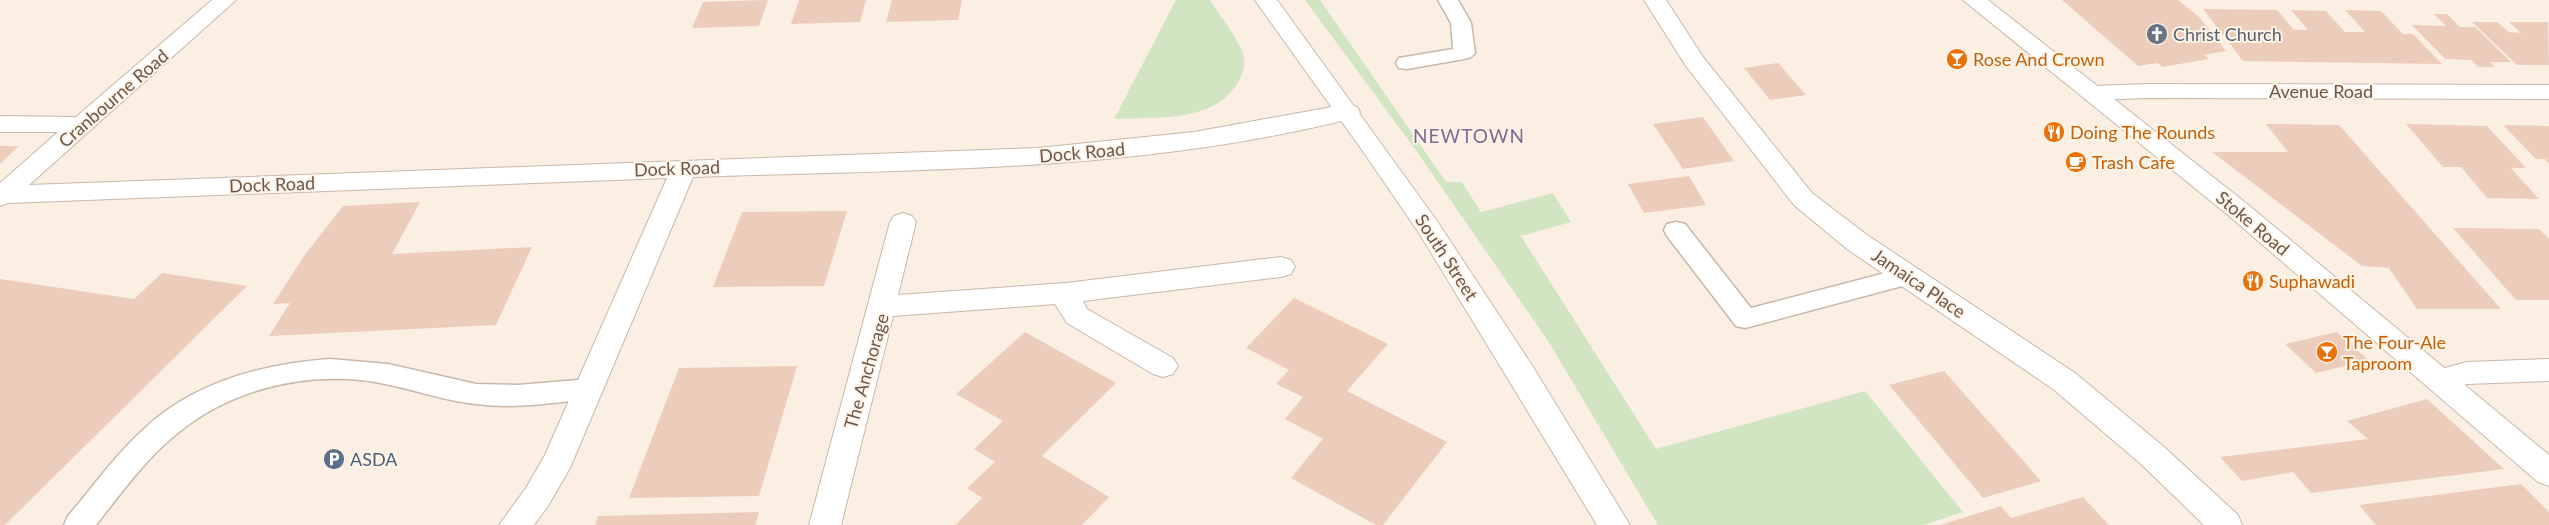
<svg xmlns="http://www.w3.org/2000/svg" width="2549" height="525" font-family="Lato,sans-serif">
<rect width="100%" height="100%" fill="#faefe2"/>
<!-- green -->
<path fill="#d2e5c2" d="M1176 0H1210C1220 16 1235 34 1242 52 1247 63 1243 74 1237 84 1212 123 1155 117 1114 119Z
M1305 0H1320L1446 182H1462L1481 212 1553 193 1571 222 1521 236 1656 449 1865 391 1963 512 1924 525H1658L1548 341 1415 149Z"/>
<!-- building -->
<path fill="#eccdbc" d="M768 0 759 26 692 28 703 2Z
M799 0H866L860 22 791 24Z
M892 0H962L958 20 886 22Z
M2062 0H2178L2199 17 2226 51 2204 55 2209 59 2162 67 2158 63 2138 66Z
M2203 9 2277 10 2294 30H2308L2291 10 2326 11 2345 32H2365L2345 10 2381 11 2403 34H2413L2442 64 2243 61Z
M2434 14H2447L2460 27H2475L2511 62H2490L2495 67H2478L2471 60 2445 59 2412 25 2446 26Z
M2472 22H2497L2509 32 2521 33 2509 22H2548L2549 65H2517Z
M1778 63 1806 95 1770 100 1744 68Z
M1703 117 1734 161 1683 169 1653 124Z
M2266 124 2339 125 2501 309H2417L2389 268 2362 266 2212 152H2288Z
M2406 124 2487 126 2526 168H2511L2539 199 2487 198 2461 167H2443Z
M2503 125 2549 126V164L2545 159H2536Z
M0 146H19L0 164Z
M1689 176 1706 205 1644 213 1628 184Z
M420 202 392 254 532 247 496 325 269 336 290 303 273 304 304 256 343 206Z
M847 211 824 286 713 287 742 212Z
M2453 228 2539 229 2549 239V300H2516Z
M162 273 247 286 5 525H0V279L134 299Z
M1294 298 1388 344 1347 391 1447 442 1383 525H1376L1291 478 1323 439 1285 419 1303 397 1276 384 1289 370 1246 348Z
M1025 332 1116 383 1042 456 1109 497 1082 525H955L982 498 967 488 995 462 974 449 1003 421 956 394Z
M2337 332 2368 360 2316 373 2285 344Z
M797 366 759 496 629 498 679 368Z
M1944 371 2041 481 1983 498 1889 385Z
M2427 399 2504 469 2311 493 2293 472 2242 481 2220 457 2368 439 2347 421Z
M2521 484 2549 512V525H2376L2359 505Z
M2083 497 2109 525H1940L2001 506 2011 518Z
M759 512 755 525H595L598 516Z"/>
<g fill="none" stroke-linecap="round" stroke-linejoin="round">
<!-- service casing -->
<g stroke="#c9b7aa" stroke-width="3">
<path id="service" d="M1438 0H1458L1471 23 1475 53 1471 57 1464 59 1407 69 1399 68 1396 63 1399 58 1453 49 1451 23Z
M1676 222 1685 224 1751 308 1908 267 1917 270 1921 276 1917 282 1745 328 1736 326 1667 236 1664 230 1667 224Z
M330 359 388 364 476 384 518 385 589 379 599 382 603 389 599 396 589 399C551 403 513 409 476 404 437 400 400 384 361 380 290 373 217 395 165 444 139 468 118 497 96 525H64L68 516C93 487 115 455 144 429 194 382 262 364 330 359Z"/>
</g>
<!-- minor casing -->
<g stroke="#c9b7aa" stroke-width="2">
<path id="minor" d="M212 0H236L29 185 1038 148 1194 132 1348 104 1357 107 1360 112 1357 117C1141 173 914 169 693 177L570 468 548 506 534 525H499L526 488 545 455 667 178 8 203 0 206V183L58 132H0V116L76 117Z
M1644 0H1666L1703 57 1812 193 1867 235 2075 373 2163 446 2238 515 2242 525H2204L2141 464 2053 389 1847 249 1794 205 1686 66Z
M2147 84 2549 85V99L2147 98 2094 100 2085 98 2082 93 2085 88 2094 86Z
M903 213 912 216 916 222 898 295 1066 283 1281 257 1291 260 1295 267 1291 274 1281 277 1083 301 1087 309 1173 358 1178 366 1173 374 1163 377 1153 374 1067 323 1055 304 893 316 841 525H809L890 222 894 216Z
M2549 359V381L2467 384 2441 391 2430 388 2426 380 2430 372 2467 362Z"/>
</g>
<!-- tertiary casing -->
<g stroke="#c9b7aa" stroke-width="2">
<path id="tertiary" d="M1963 0H1988L2246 203 2549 455V486L2538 482 2228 215Z"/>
</g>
<!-- secondary casing -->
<g stroke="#ceb9ab" stroke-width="2">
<path id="secondary" d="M1255 0H1277L1437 221 1533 367 1630 525H1597L1419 233 1360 147Z"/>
</g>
<!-- service -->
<use href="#service" fill="#fff" fill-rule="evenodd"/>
<!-- minor -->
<use href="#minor" fill="#fff" fill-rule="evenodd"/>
<!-- tertiary -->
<use href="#tertiary" fill="#fff" fill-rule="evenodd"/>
<!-- secondary -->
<use href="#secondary" fill="#fff" fill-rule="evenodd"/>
</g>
<!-- icons -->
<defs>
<g id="church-disc" transform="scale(1.125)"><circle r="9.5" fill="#6b7280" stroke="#fdf4e8"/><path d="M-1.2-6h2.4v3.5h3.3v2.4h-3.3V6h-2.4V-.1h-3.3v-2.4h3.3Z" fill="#fff"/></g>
<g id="bar-disc" transform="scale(1.125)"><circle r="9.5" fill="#e8710a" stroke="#fdf4e8"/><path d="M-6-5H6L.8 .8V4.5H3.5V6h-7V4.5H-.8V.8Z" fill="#fff"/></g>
<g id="restaurant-disc" transform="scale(1.125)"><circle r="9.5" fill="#e8710a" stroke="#fdf4e8"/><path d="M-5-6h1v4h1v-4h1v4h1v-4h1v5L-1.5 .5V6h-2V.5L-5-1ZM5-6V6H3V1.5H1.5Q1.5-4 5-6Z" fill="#fff"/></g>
<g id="cafe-disc" transform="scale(1.125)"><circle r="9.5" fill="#e8710a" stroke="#fdf4e8"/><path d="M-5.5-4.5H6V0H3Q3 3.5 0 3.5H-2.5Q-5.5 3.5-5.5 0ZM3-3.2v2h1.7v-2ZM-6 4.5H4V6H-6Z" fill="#fff"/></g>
<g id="parking-disc" transform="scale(1.125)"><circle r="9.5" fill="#5c6f8a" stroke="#fdf4e8"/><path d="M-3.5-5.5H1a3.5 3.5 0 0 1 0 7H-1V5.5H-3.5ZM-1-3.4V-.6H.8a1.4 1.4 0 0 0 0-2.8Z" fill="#fff"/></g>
</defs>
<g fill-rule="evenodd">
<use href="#church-disc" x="2157" y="34"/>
<use href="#bar-disc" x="1957" y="59"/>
<use href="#restaurant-disc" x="2054" y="132"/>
<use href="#cafe-disc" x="2076" y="162"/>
<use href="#restaurant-disc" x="2253" y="281"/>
<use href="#bar-disc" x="2327" y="352"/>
<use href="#parking-disc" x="334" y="459"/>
</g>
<g text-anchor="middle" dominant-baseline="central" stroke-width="4" stroke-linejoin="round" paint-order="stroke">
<!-- worship labels -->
<g font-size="18" fill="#5b616d" stroke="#fdf4e8" text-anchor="start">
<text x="2173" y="34">Christ Church</text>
</g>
<!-- food labels -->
<g font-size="18" fill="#c56008" stroke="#fdf4e8" text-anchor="start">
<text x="1973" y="59">Rose And Crown</text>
<text x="2070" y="132">Doing The Rounds</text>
<text x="2092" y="162">Trash Cafe</text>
<text x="2269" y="281">Suphawadi</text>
<text x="2343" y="342">The Four-Ale<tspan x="2343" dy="21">Taproom</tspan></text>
</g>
<!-- street labels -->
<g font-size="18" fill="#6e564b" stroke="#fdf4e8">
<text x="2321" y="91">Avenue Road</text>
<text transform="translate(113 98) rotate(-41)">Cranbourne Road</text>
<text transform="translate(1082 152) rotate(-5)">Dock Road</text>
<text transform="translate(677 168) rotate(-2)">Dock Road</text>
<text transform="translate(272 184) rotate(-2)">Dock Road</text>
<text transform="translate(2253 223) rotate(40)">Stoke Road</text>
<text transform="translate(1447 257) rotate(57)">South Street</text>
<text transform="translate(1919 283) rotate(34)">Jamaica Place</text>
<text transform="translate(866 371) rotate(-74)">The Anchorage</text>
</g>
<!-- service labels -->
<g font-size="18" fill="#4e5e75" stroke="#fdf4e8" text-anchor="start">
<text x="350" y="459">ASDA</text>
</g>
<!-- neighbourhood labels -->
<g font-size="19" letter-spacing="1" fill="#816791" stroke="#fdf4e8">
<text x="1469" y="135">NEWTOWN</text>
</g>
</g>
</svg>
